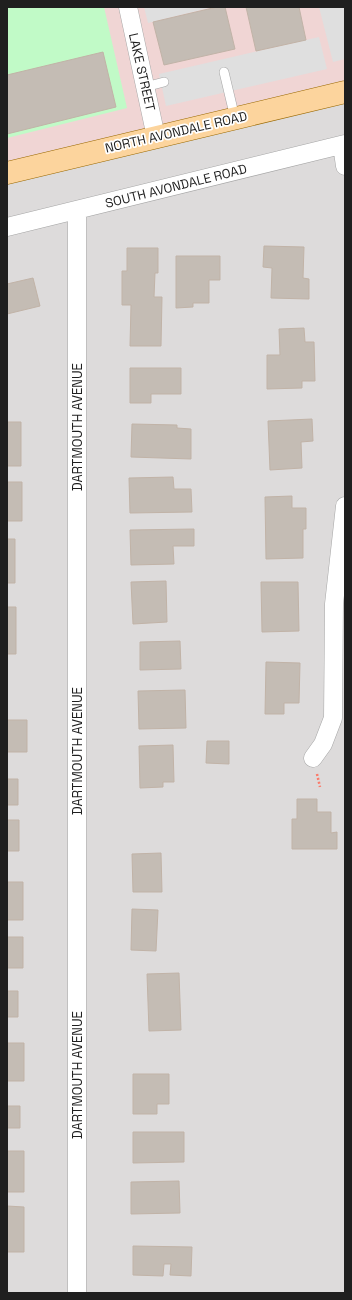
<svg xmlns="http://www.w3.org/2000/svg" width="352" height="1300" font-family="'Space Grotesk',sans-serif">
<rect width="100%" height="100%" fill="#efece5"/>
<!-- residential -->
<path fill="#dddbdb" d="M345 94V1293H7V173Z"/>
<!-- commercial -->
<path fill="#f0d5d4" d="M7 7H345V94L7 173Z"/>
<!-- park -->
<path fill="#c1fac7" d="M7 7H104L127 108 7 138Z"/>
<!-- parking -->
<path fill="#dfdfdf" d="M144 7H213L148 23Z
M319 7H345V59L333 62Z
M319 37 327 69 166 106 159 74Z"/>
<!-- building -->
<path fill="#c4bcb4" stroke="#c1b3a7" d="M217 7H225L235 49 164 65 153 22Z
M246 7H299L306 40 256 51Z
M103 52 116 107 7 134V75Z
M264 246 304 247 303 278 309 279V299L271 298 272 268 263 267Z
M127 248H158V273H155L154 297H162L161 346H130L131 305H122V271H127Z
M176 256H220V280H209V303H193V307L176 308Z
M33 278 40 306 7 314V284Z
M304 328 305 342H314L315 381H302V388L267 389V355H280L279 329Z
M130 368H181V394H151V403H130Z
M312 419 313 441 301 442 302 468 270 470 268 421Z
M7 422H21V466H7Z
M132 424 177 425V428L191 429V459L131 457Z
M173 477 174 489H191L192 512 130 513 129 478Z
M7 482H22V521H7Z
M292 496V508H306V529H303V558L266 559 265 497Z
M194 529V546H173L174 564 131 565 130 530Z
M7 539H15V583H7Z
M166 581 167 622 133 624 131 582Z
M261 582H298L299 631 262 632Z
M7 607H16V654H7Z
M180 641 181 669 140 670V642Z
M266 662 300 663 299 703H284V714H265Z
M185 690 186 728 139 729 138 691Z
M7 720H27V752H7Z
M207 741H229V764L206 763Z
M173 745 174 782H163V787L140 788 139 746Z
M7 779H18V805H7Z
M297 799H317V812H331V833L337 832V849H292V819H297Z
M7 820H19V851H7Z
M161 853 162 892H133L132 854Z
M7 882H23V920H7Z
M132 909 158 910 156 951 131 950Z
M7 937H23V968H7Z
M179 973 181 1030 149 1031 147 974Z
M7 991H18V1017H7Z
M7 1043H24V1081H7Z
M133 1074H169V1104H157V1114H133Z
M7 1106H20V1128H7Z
M133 1132H184V1162L133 1163Z
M7 1151H24V1192H7Z
M179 1181 180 1213 131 1214V1182Z
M7 1206 24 1207V1252H7Z
M133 1246 192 1247 191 1276 170 1275 171 1264H164L163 1276 133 1275Z"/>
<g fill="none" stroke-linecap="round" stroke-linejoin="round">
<!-- service casing -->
<g stroke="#a6a6a6" stroke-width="10">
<path id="service" d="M224 72 235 118
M145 87 164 82"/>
</g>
<!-- minor casing -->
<g stroke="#a6a6a6" stroke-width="19">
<path id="minor" d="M128 7 156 137
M342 145 345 166
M7 227 345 144
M313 758 323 744 333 718 334 604 345 506
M77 1293V210"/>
</g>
<!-- primary casing -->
<g stroke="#996800" stroke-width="23">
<path id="primary" d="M7 173 345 92"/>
</g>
<!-- path -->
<path stroke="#fb7b6b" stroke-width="2.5" stroke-dasharray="2 2" stroke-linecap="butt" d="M317 774 320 787"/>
<!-- service -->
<use href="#service" stroke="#fff" stroke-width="9"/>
<!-- minor -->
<use href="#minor" stroke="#fff" stroke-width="18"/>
<!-- primary -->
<use href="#primary" stroke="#fcd49d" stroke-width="22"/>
</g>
<g text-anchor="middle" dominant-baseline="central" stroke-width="3.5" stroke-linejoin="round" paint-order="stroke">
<!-- street labels -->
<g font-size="13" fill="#1f1f1f" stroke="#fff">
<text transform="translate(142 72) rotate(77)">LAKE STREET</text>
<text transform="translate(176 132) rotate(-13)">NORTH AVONDALE ROAD</text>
<text transform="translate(176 186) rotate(-14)">SOUTH AVONDALE ROAD</text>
<text transform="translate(77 427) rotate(-90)">DARTMOUTH AVENUE</text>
<text transform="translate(77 751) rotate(-90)">DARTMOUTH AVENUE</text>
<text transform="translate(77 1075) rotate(-90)">DARTMOUTH AVENUE</text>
</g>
</g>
<!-- border -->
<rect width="352" height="1300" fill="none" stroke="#1f1f1f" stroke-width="16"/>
</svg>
